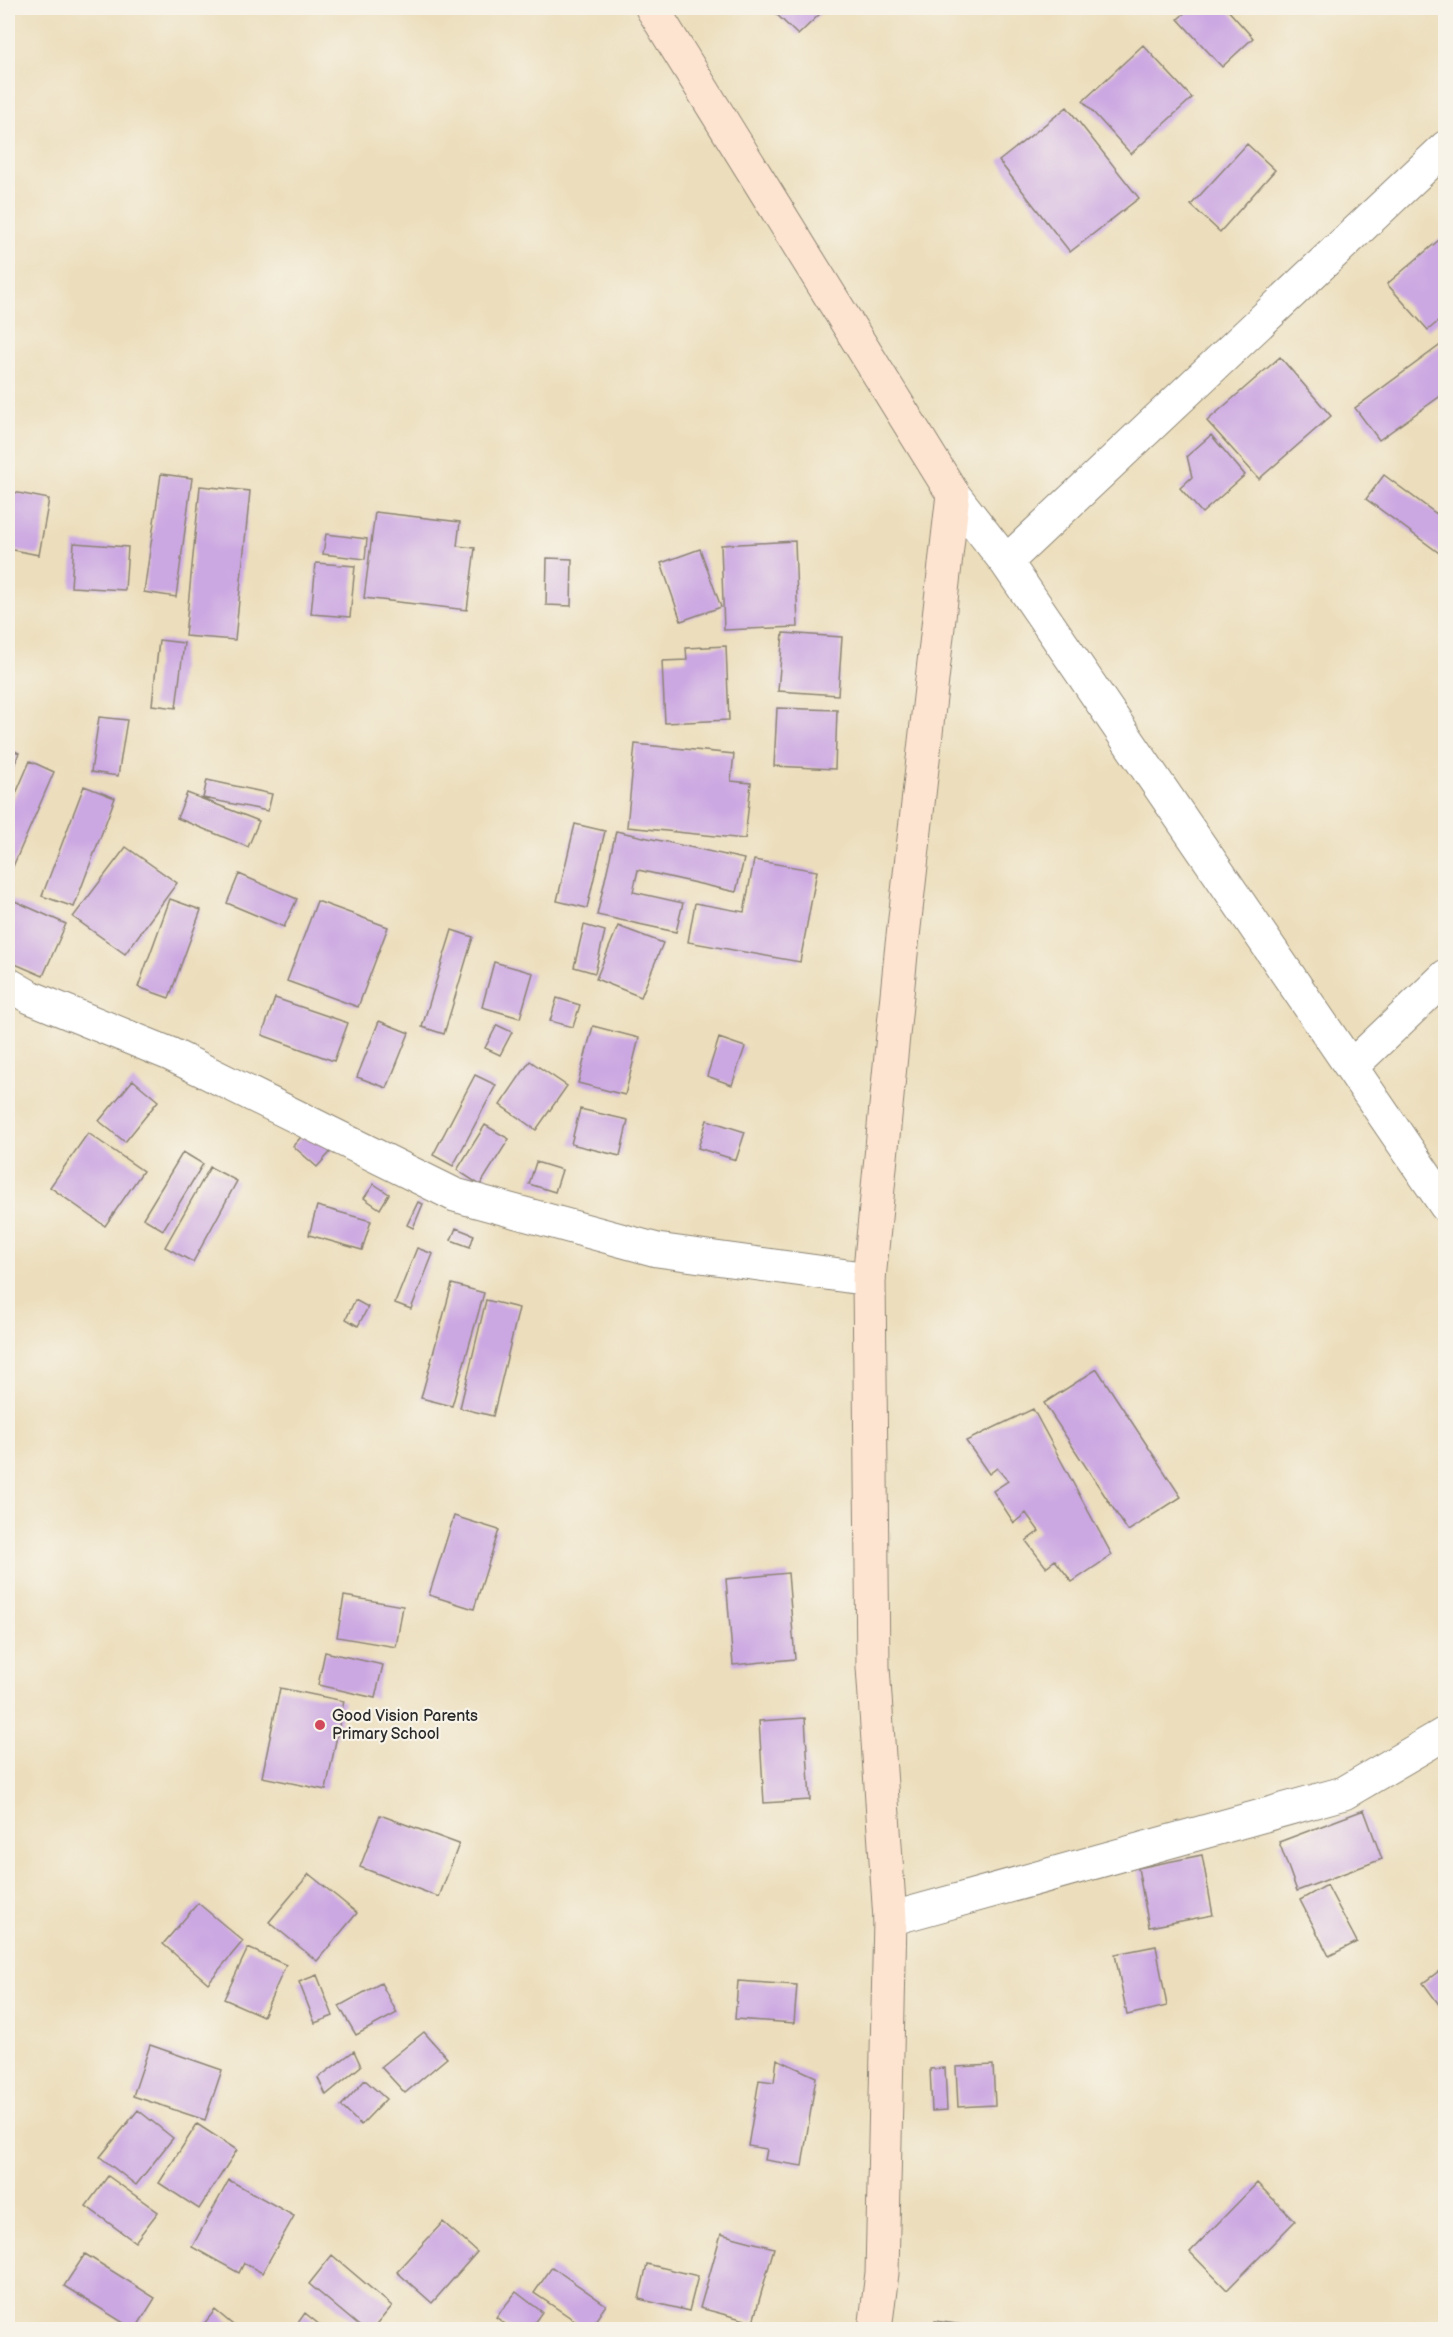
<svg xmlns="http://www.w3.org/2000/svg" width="1453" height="2337" font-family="'Balsamiq Sans',sans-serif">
<rect width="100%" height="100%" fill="#f7f3e8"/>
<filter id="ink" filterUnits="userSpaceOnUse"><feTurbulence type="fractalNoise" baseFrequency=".0167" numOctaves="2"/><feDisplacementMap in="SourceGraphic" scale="12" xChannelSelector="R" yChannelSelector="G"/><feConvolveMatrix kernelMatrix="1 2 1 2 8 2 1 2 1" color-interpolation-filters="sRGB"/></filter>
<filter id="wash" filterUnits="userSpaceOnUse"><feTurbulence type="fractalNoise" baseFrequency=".008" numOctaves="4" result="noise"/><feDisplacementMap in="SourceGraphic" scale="24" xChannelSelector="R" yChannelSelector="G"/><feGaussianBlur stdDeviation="1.35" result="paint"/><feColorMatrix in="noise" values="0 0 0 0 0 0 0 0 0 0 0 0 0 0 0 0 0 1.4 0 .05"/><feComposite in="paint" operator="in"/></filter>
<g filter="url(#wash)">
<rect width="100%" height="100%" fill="#ecdebc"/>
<g id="blocks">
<!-- building -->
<path fill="#cca8e2" d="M770 8H826L798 35Z
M1190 8H1226L1253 38 1222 67 1178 19Z
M1143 45 1192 98 1131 154 1083 101Z
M1067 107 1139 198 1070 252 999 161Z
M1247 144 1275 170 1220 232 1191 205Z
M1446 234V315L1428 330 1387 284Z
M1446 341V392L1379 440 1355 408Z
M1280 357 1331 416 1259 479 1207 421Z
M1211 435 1245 475 1202 513 1180 488 1192 477 1187 456Z
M161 474 192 478 176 597 144 592Z
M1384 475 1446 521V558L1366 499Z
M200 486 250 491 235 640 185 636Z
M8 491 49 499 39 555 8 549Z
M375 512 460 522 457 546 475 548 467 610 364 598Z
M326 534 367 539 365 559 323 554Z
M795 541 798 627 724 630 721 545Z
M74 543 128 547 125 590 71 587Z
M700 549 721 607 681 621 661 563Z
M547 558 572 559 571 606 546 605Z
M316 563 355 566 350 617 311 614Z
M783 633 842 637 838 695 778 691Z
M159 640 184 643 176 708 152 705Z
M726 646 729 720 665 723 662 661 687 660 686 648Z
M777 708 837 710 835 769 774 766Z
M99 717 127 720 118 776 91 772Z
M635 744 734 754 731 781 751 783 745 839 627 827Z
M8 748 19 753 8 782Z
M30 761 54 772 8 878V812Z
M207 780 272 794 268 811 203 798Z
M84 786 115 798 74 907 42 896Z
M187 793 259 821 248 847 177 818Z
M575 824 605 831 587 908 557 901Z
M616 831 744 859 736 892 638 870 633 892 683 903 676 932 597 915Z
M126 847 177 883 125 954 73 917Z
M754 860 817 871 800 962 688 942 695 903 744 912Z
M239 874 297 899 284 927 227 903Z
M8 898 66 924 43 976 8 961Z
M170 899 201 910 169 998 138 987Z
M317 901 388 927 358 1007 287 981Z
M584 925 605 931 595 973 574 967Z
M618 926 663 943 641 997 596 979Z
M452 930 473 937 444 1034 422 1027Z
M494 962 533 973 520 1018 482 1007Z
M275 998 348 1023 334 1061 262 1035Z
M557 998 580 1005 573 1027 550 1021Z
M379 1021 409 1033 387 1088 357 1077Z
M497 1025 512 1032 500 1055 485 1048Z
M593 1026 639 1038 625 1095 578 1083Z
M719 1038 745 1047 732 1085 707 1076Z
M530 1061 567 1086 536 1130 500 1105Z
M475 1075 496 1085 453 1166 433 1155Z
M133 1080 158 1101 125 1142 99 1121Z
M580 1109 628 1120 620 1156 571 1144Z
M707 1120 745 1132 736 1160 698 1148Z
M485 1125 509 1139 480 1185 457 1170Z
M310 1127 334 1148 317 1167 293 1146Z
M88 1133 143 1171 105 1226 50 1187Z
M183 1152 203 1164 163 1230 143 1218Z
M536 1162 562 1170 555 1192 529 1184Z
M210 1167 237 1181 193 1262 165 1247Z
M374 1184 389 1194 380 1209 364 1198Z
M418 1202 423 1204 413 1228 407 1225Z
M317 1206 371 1221 362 1250 309 1235Z
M456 1228 474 1235 470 1247 451 1240Z
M417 1248 433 1254 411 1309 395 1303Z
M452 1284 484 1293 452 1406 421 1398Z
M355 1300 368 1307 358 1326 346 1319Z
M486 1300 519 1308 493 1416 460 1408Z
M1097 1369 1181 1497 1128 1531 1044 1403Z
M1033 1409 1112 1555 1072 1582 1055 1560 1046 1567 1026 1541 1039 1531 1026 1513 1014 1523 993 1491 1008 1481 997 1468 989 1474 966 1441Z
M454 1516 499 1530 474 1609 429 1595Z
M788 1573 795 1659 733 1665 726 1579Z
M344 1596 403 1606 396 1647 337 1637Z
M325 1652 383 1665 375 1698 318 1685Z
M280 1688 344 1701 326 1790 262 1777Z
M805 1718 810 1800 764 1803 759 1721Z
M1364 1810 1382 1859 1297 1891 1279 1842Z
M380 1815 459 1844 439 1897 360 1867Z
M1202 1855 1213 1915 1149 1927 1138 1868Z
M309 1874 357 1913 317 1961 269 1922Z
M1327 1885 1357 1942 1329 1956 1300 1900Z
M198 1903 243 1941 208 1983 163 1944Z
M1156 1946 1167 2006 1127 2015 1115 1954Z
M248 1948 286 1965 263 2016 224 1999Z
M1446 1966V2014L1423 1983Z
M317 1975 333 2016 315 2023 299 1982Z
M738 1981 797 1985 794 2023 735 2019Z
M381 1983 397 2013 356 2035 339 2006Z
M424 2032 447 2058 405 2093 381 2067Z
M150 2045 222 2070 205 2120 133 2096Z
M354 2051 361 2066 326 2095 318 2078Z
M777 2059 816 2077 802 2166 765 2160 767 2149 748 2146 759 2080 774 2082Z
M993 2065 995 2105 958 2107 956 2067Z
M945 2068 947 2110 932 2111 930 2069Z
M365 2080 386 2099 361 2125 341 2106Z
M138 2110 173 2138 136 2185 100 2157Z
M197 2124 237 2150 199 2209 159 2183Z
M108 2176 158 2212 135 2242 86 2206Z
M229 2180 294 2216 262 2273 244 2263 239 2273 192 2247Z
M1257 2183 1295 2221 1227 2290 1190 2252Z
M443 2222 477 2252 432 2303 397 2272Z
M721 2234 774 2248 753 2322 700 2308Z
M85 2254 155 2298 135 2330 64 2286Z
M332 2255 392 2306 372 2330H364L309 2284Z
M647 2264 698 2276 689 2311 639 2299Z
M552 2267 606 2305 589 2330 534 2293Z
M516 2292 542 2312 529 2330H513L496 2317Z
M215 2310 233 2325 230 2330H199Z
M305 2313 326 2330H293Z
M935 2321 985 2328V2330H934Z"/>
</g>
</g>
<g filter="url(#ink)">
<use href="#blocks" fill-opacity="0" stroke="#8c8474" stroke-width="1.5"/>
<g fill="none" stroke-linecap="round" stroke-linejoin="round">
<!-- street casing -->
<g stroke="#8c8474" stroke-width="35">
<path id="street" d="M953 494 1006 562 1446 1206
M1006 562 1446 147
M8 984 30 997 170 1054 455 1195 657 1250 869 1279
M1351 1067 1446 976
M890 1919 1344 1793 1446 1733"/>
</g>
<!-- secondary casing -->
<g stroke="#8c8474" stroke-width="35">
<path id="secondary" d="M652 8 953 494 901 954 869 1279 873 1667 890 1919 882 2273 875 2330"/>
</g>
<!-- street -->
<use href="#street" stroke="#fff" stroke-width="33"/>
<!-- secondary -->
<use href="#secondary" stroke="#fde4d0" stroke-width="33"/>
</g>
</g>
<!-- markers -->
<circle fill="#d1495b" stroke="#f7f3e8" stroke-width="2" cx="320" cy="1725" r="6"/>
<g text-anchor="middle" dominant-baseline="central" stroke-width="4.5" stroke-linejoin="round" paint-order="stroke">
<!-- poi labels -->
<g font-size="16" fill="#2b2b2b" stroke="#f7f3e8" text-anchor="start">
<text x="332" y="1716">Good Vision Parents<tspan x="332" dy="18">Primary School</tspan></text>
</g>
</g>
<!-- margin -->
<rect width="1453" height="2337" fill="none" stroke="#f7f3e8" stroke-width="30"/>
</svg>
